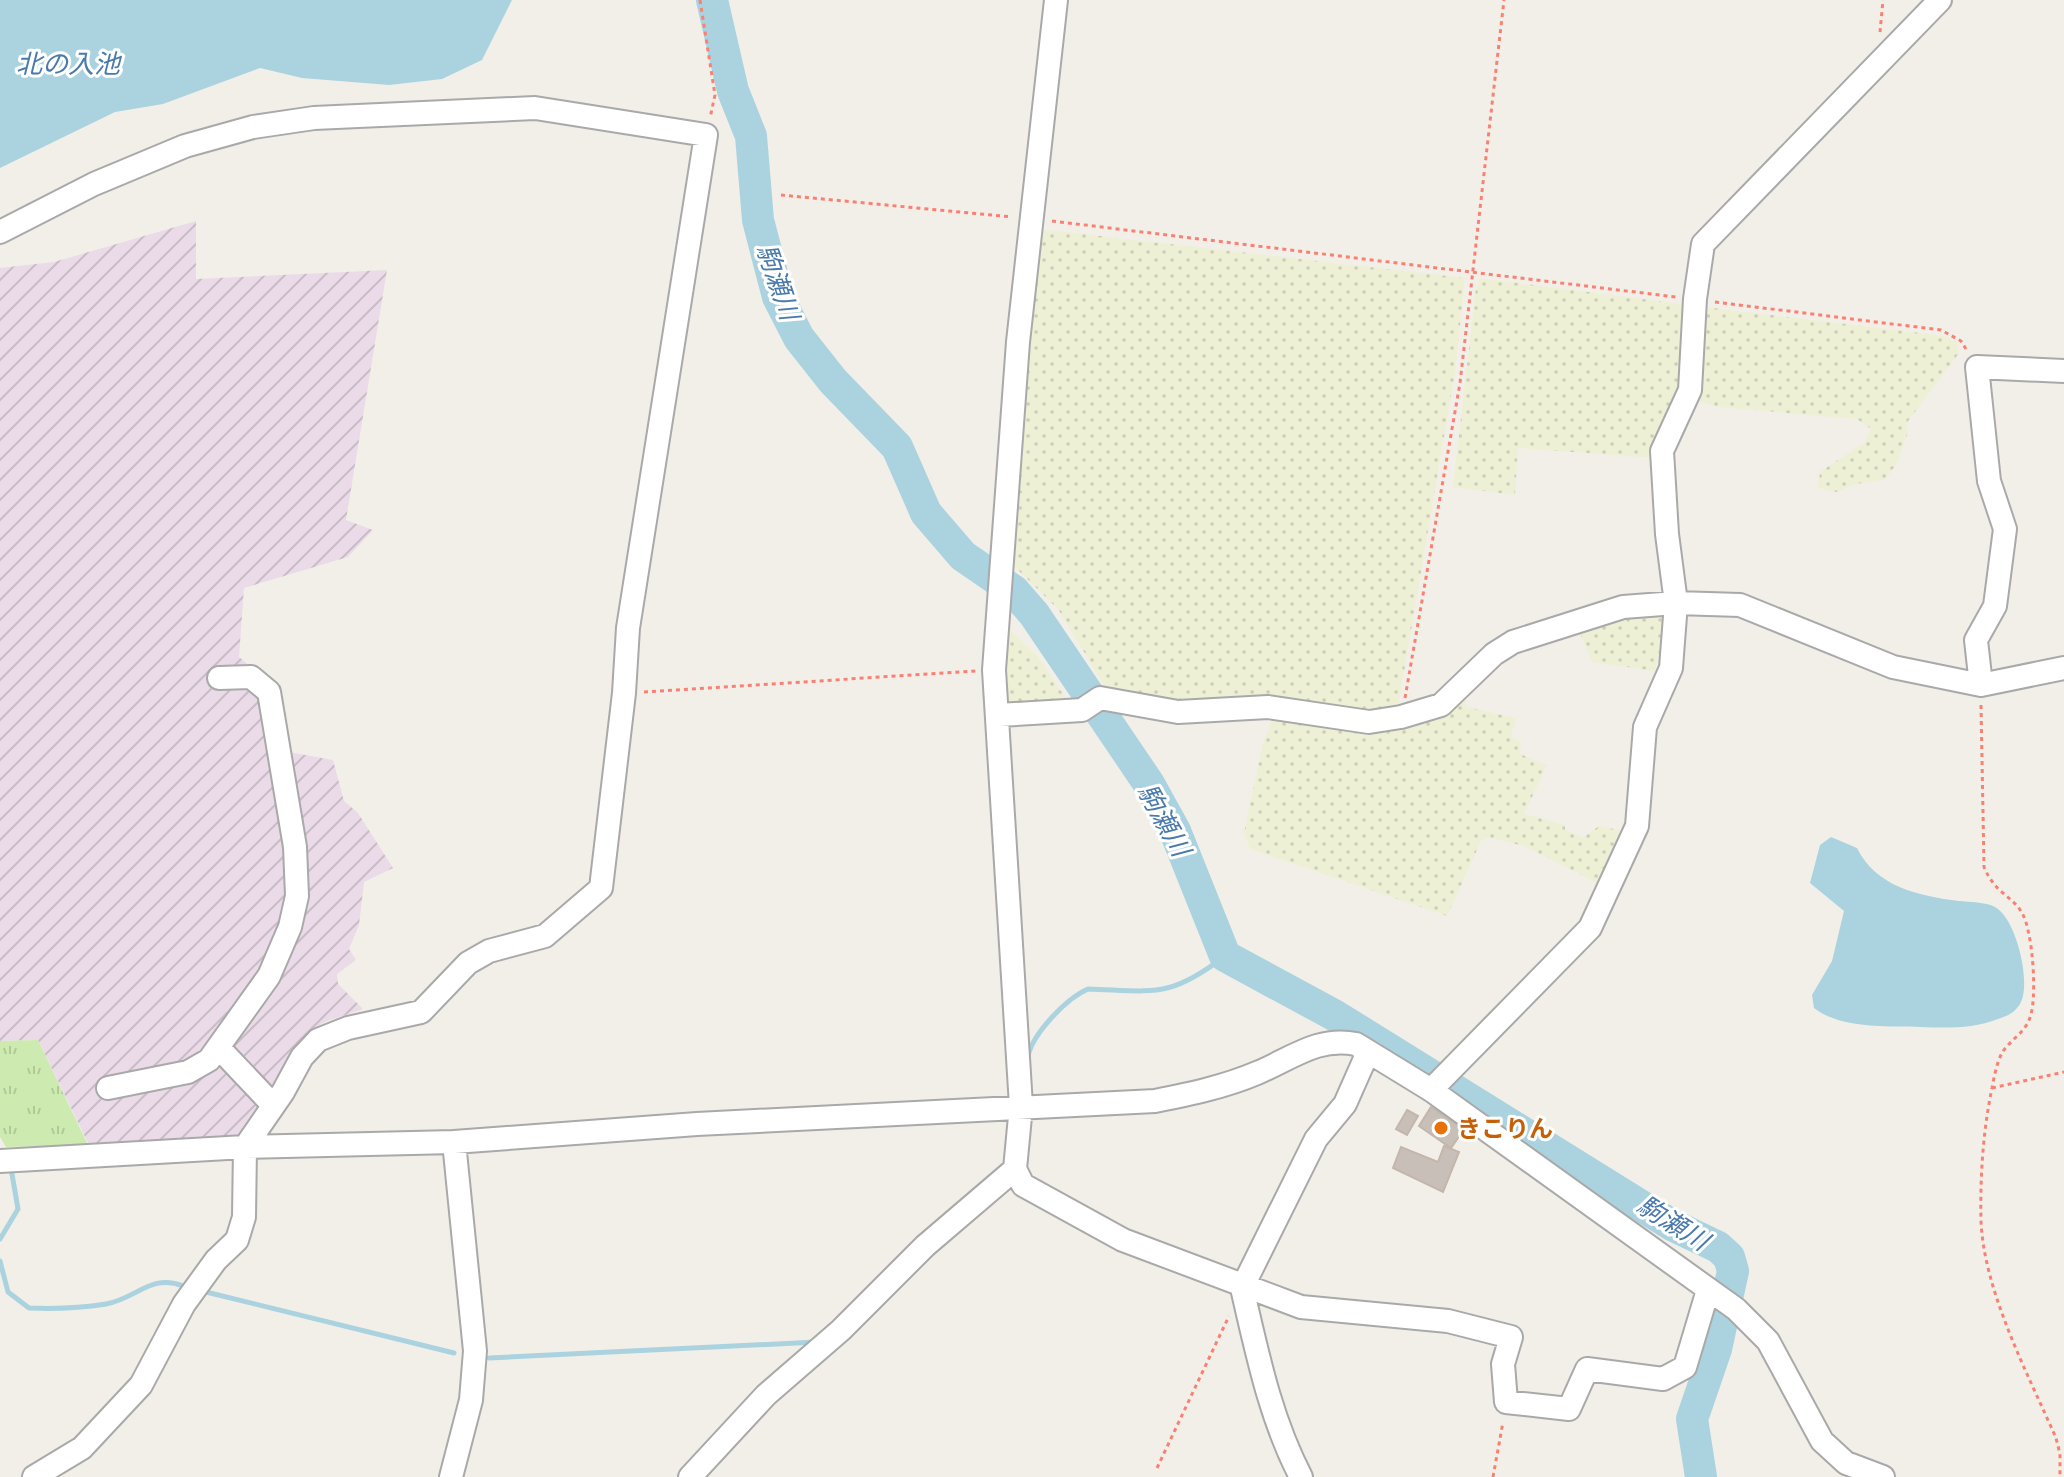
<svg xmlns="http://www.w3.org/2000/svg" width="2064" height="1477" font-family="Montserrat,'Noto Sans JP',sans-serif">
<defs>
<pattern id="industrial-furrows" width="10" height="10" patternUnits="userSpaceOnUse" patternTransform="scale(2)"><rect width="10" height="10" fill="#ebdbe8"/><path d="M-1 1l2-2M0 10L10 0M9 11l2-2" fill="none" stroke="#c9bcc7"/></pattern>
<pattern id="farmland-dots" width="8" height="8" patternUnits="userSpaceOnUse" patternTransform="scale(2)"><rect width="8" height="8" fill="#eef0d5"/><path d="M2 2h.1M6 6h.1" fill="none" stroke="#ccceb7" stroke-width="1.8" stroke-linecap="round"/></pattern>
<pattern id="grass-tufts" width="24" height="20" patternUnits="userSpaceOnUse" patternTransform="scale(2)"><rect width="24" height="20" fill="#cdebb0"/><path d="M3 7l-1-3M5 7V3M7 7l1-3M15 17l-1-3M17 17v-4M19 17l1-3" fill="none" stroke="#b0c997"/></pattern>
</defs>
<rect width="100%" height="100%" fill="#f2efe9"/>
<!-- industrial -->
<path fill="url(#industrial-furrows)" d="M196 221V279L387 270 346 520 373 530 348 557 244 588 239 657 252 668 289 752 333 760 344 801 358 813 393 868 364 882 359 925 349 949 356 960 337 974 338 984 363 1009 327 1021 310 1031 295 1047 272 1090 237 1139 89 1145 38 1040 0 1041V268L54 262Z"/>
<!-- farmland -->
<path fill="url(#farmland-dots)" d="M1048 230 1465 278 1455 372 1397 713 1206 706 1109 693 1058 609 1014 566 1007 556 1027 330 1042 232Z
M1480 278 1690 305 1679 402 1655 458 1518 448 1515 495 1453 487 1476 287Z
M1705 307 1945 336 1956 342 1959 353 1906 424 1908 433 1896 465 1884 480 1855 484 1836 492 1818 488 1820 472 1865 442 1871 429 1857 419 1718 407 1696 400Z
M1624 613 1660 615 1664 619V634L1655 671 1592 662 1581 636 1585 627Z
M1011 631 1038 657 1070 704 1008 711 1006 632Z
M1465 699 1467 707 1516 718 1511 736 1521 742 1520 754 1547 765 1524 814 1565 825V830L1584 837 1599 826 1628 832 1605 887 1524 846 1488 837 1481 841 1447 916 1250 849 1244 833 1263 743 1274 715 1390 730 1420 723Z"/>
<!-- grass -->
<path fill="url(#grass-tufts)" d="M38 1040 88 1145 6 1147 0 1137V1041Z"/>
<!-- water -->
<path fill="#aad3df" d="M0 0H512L482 60 442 79 389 85 302 78 260 68 163 104 115 112 0 168Z
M1831 837 1857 848C1876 887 1919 896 1959 901 1969 902 1986 902 1995 907 2016 918 2031 981 2021 1002 2016 1012 2008 1016 1998 1019 1973 1029 1946 1028 1920 1027 1887 1026 1841 1029 1814 1008L1812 995 1832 961 1844 911 1810 883 1820 845Z"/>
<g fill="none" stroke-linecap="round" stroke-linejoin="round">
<!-- stream -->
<path stroke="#aad3df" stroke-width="5" d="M1028 1056C1033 1033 1067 998 1088 989 1154 991 1169 999 1225 956
M0 1239 18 1209 12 1174
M0 1261 8 1292 29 1308C53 1309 81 1308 106 1304 136 1299 151 1273 183 1286
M202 1291 454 1353
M489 1358 816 1342"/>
<!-- river -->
<path stroke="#aad3df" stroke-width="32" d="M712 0 733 91 751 136 758 220 778 297 799 338 833 381 897 447 926 513 963 556 1014 591 1034 614 1149 784 1175 831 1225 956 1334 1015 1672 1225 1718 1247 1729 1257 1733 1271 1716 1349 1692 1419 1701 1477"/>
</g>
<!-- building -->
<path fill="#c7bfb8" stroke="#c4b6ab" stroke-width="2" d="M1431 1107 1464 1129 1451 1148 1419 1126Z
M1407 1110 1418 1116 1407 1135 1396 1129Z
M1444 1146 1459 1152 1443 1192 1393 1168 1401 1147 1438 1162Z"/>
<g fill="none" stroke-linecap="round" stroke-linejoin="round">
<!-- minor casing -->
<g stroke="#a9a9a9" stroke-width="26">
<path id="minor" d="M1056 0 1018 342 994 670 1021 1106 1015 1169 1023 1185 1123 1240 1301 1307 1448 1321 1511 1337 1503 1364 1506 1402 1569 1409 1587 1369 1663 1379 1685 1367 1708 1290
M0 232 94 184 185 146 253 127 314 118 535 108 706 135 628 628 624 693 601 888 545 936 489 951 468 963 421 1012 348 1028 318 1040 302 1057 283 1092 245 1147 244 1217 237 1240 216 1260 184 1304 141 1385 82 1448 34 1477
M1981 685 1976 640 1995 606 2005 529 1989 481 1977 367 2064 371
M999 715 1082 710 1100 698 1178 712 1268 707 1369 722 1401 717 1441 705 1494 654 1513 642 1623 607 1676 603 1740 605 1893 667 1981 685 2064 668
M219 1048 272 1104
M108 1088 188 1072 209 1060 269 976 290 927 297 896 295 847 269 692 251 677 219 678
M1431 1090 1590 928 1637 826 1645 727 1671 668 1676 603 1667 534 1662 451 1690 390 1695 299 1703 244 1940 0
M0 1161 245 1147 454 1142 697 1124 1155 1101C1190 1094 1224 1087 1257 1073 1291 1059 1318 1036 1356 1044L1431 1090 1736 1309 1768 1341 1822 1441 1846 1463 1883 1477
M451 1477 471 1400 475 1351 454 1142
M690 1477 766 1395 841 1330 925 1246 1015 1169
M1301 1477C1270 1418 1257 1352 1242 1288L1316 1139 1345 1104 1368 1052"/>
</g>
<!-- path -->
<path stroke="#fa8072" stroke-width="3" stroke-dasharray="4 4" stroke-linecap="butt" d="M700 0 715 95 710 118
M1880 32 1883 0
M781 195 1012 217
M1052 221 1676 297
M1715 302 1941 330 1961 341 1966 349
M644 692 976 671
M1405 698 1460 383 1504 0
M1981 705 1984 867C1996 895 2012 895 2022 913 2033 931 2038 1002 2029 1020 2024 1033 2009 1041 2002 1053 1997 1062 1994 1077 1992 1088 1983 1131 1980 1177 1981 1221 1984 1292 2028 1374 2056 1438L2060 1454V1477
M1992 1088 2064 1072
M1157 1468 1229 1316
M1493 1477 1503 1422"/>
<!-- minor -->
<use href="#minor" stroke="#fff" stroke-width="22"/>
</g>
<!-- markers -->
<circle fill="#e8710a" stroke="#fff" stroke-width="3" cx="1441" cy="1128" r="8"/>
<g text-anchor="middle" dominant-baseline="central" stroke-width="6" stroke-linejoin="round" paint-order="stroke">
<!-- food labels -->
<g font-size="24" font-weight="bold" fill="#c56008" stroke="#fff" text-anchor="start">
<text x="1457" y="1128">きこりん</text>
</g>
<!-- water labels -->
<g font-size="26" font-style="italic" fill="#4a7aab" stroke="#fff">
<text x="68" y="64">北の入池</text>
<text transform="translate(778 282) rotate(71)">駒瀬川</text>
<text transform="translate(1164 820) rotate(61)">駒瀬川</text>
<text transform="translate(1673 1223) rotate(32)">駒瀬川</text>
</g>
</g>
</svg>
